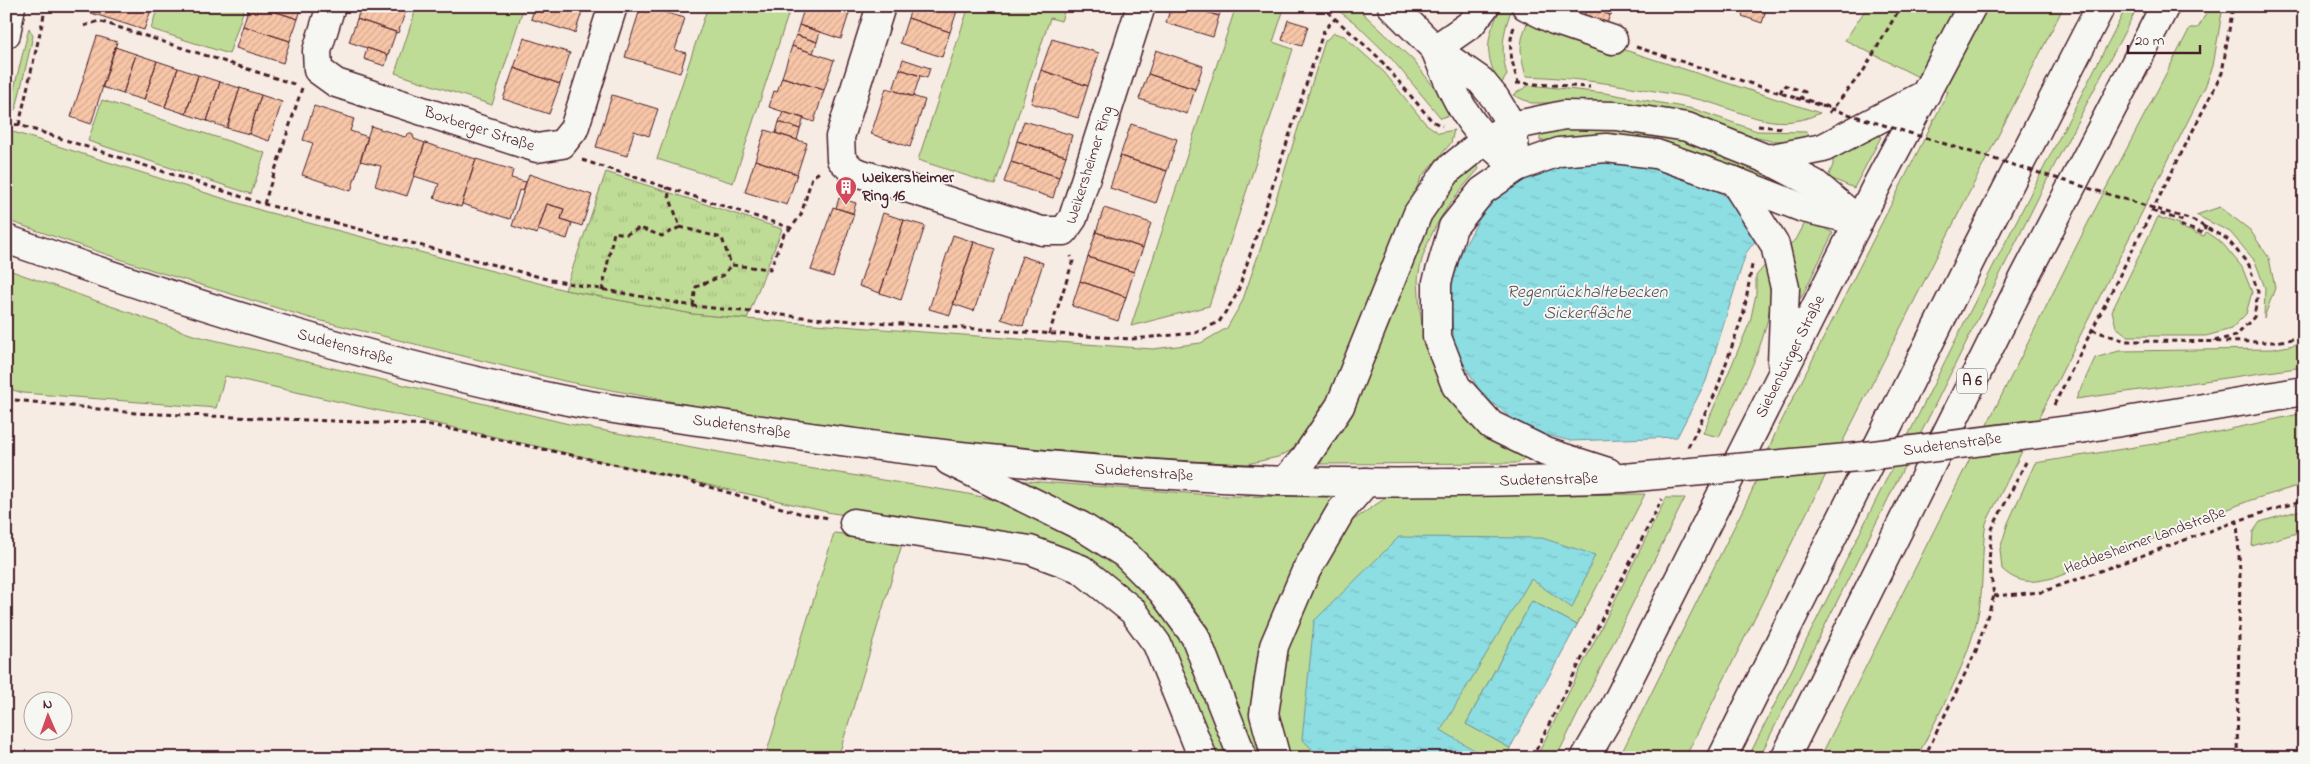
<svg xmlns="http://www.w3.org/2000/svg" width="2310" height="764" font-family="'Indie Flower',sans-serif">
<defs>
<pattern id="park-tufts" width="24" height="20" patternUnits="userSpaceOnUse" patternTransform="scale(1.25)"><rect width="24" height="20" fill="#bedc95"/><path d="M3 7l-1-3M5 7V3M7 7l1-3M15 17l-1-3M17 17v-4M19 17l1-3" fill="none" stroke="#a5bc81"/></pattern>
<pattern id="water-ripples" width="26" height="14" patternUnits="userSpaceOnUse" patternTransform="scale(1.25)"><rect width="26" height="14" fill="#8cdee3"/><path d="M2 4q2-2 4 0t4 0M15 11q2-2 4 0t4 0" fill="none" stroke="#7abec3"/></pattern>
<pattern id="building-hatch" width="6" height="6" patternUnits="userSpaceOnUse" patternTransform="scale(1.25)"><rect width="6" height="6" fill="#f8c6a8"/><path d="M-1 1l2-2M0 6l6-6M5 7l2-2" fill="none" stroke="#d6aa91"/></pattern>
</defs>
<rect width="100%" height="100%" fill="#f6ece3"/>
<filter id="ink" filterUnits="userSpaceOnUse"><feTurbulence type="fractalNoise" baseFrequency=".02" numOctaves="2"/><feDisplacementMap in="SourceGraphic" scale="10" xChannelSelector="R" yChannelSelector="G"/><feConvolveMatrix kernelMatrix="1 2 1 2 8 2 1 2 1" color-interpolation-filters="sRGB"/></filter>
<g filter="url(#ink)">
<!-- green -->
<path fill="#bedc95" stroke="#847e60" d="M158 6H245L229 54 151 29Z
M417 6H524L492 105 395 73Z
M708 6H791L733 183 657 159Z
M969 6H1066L1061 21 1050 18 995 185 918 160Z
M1236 6H1285L1273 42 1293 49 1209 306 1131 326Z
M1332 6H1355L1413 60 1454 113 1441 118 1390 57 1355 23Z
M1502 6 1512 8C1503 32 1500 50 1507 75L1500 86C1484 54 1485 38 1502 6Z
M1868 6H2064L1814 498 1685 758H1619L1751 493 1775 434 1948 92 1845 40Z
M2127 6H2138L2054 166 1759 758H1748L1965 321Z
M2210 6H2223L2213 66 2205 87 1986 523C1981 552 1984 582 1979 610 1969 663 1940 710 1917 758H1820L2091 217 2190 28H2198Z
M1529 19 1820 113C1772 136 1738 107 1692 98 1636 87 1582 78 1526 76 1519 52 1519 41 1529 19Z
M29 28 33 36 16 109 8 113Z
M1334 33 1344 36 1384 72 1425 123 1439 133 1454 130 1451 143 1421 178 1375 285 1327 405 1296 448 1278 457 1247 464 1150 459 970 444 706 408 564 381 310 318 152 270 6 220 7 130 263 211 565 290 693 314 747 319 1153 349 1201 343 1227 328 1242 302 1261 247 1325 41Z
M1529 85 1605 93 1694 109 1757 131 1807 132 1811 140 1771 141 1745 135 1696 118 1648 106 1599 103H1531L1513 95Z
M102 100 265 153 251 194 88 141Z
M1567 128 1620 129 1681 139 1744 159 1812 193 1807 202C1784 190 1762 178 1738 168 1676 141 1607 130 1540 141V134Z
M1876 135 1881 137 1854 188 1828 177 1833 165V158Z
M1473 162 1477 164 1479 169C1452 198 1426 232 1419 273 1417 280 1419 288 1419 296 1421 335 1432 374 1455 406 1473 430 1501 443 1527 455L1519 463 1320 464 1335 436 1402 275 1442 193Z
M2220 207 2250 230 2269 258 2275 288 2264 318 2265 288 2255 261 2230 232 2196 215Z
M2158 217 2180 224 2179 227 2204 236 2206 232 2223 244 2242 267 2252 292 2246 314 2231 329 2206 336H2128L2116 327 2112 311Z
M1807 219 1833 233 1801 298 1795 297 1787 246 1796 240Z
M1770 259C1781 323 1744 381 1719 437L1703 433 1750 322 1756 294V276Z
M6 269 193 335 569 424 783 464 963 493 996 500 1026 511 1071 533 1122 567 1158 603 1187 644 1229 758H1209L1153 628 1027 540 832 513 225 376 216 408 23 393 6 388Z
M2304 343V367L2076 399 2095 358 2119 351 2273 349Z
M2304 413V484L2251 500 2057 577C2035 582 2020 586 2002 569L2000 549 2008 523 2035 463 2185 439Z
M1014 480 1225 496 1337 497 1268 625 1253 683 1257 746 1263 758H1253L1209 629 1174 580 1123 538Z
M1645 494 1577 625 1532 601 1466 724 1510 748 1506 758H1290L1282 740 1275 694 1282 653 1301 604 1346 525 1387 497Z
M1666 498H1685L1556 758H1536Z
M2304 509V531L2252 546 2253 532 2260 522Z
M834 533 903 541 838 758H765Z"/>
<!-- park -->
<path fill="url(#park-tufts)" stroke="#847e60" d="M606 172 782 229 747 319 693 314 565 290Z"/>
<!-- water -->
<path fill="url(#water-ripples)" stroke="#729299" d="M1599 159C1646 164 1700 170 1735 205 1744 214 1751 227 1758 237L1746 253 1706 381 1677 437 1571 441 1527 430 1482 395 1454 347 1450 292 1461 253 1485 208 1515 184 1555 166Z
M1399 537 1542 538 1595 555 1572 608 1531 579 1441 730 1487 758H1321L1302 739 1314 621Z
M1532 601 1577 625 1510 748 1466 724Z"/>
<!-- building -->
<path fill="url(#building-hatch)" stroke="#4a1f2b" d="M86 6H138L151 10 144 30 85 11Z
M249 6H258L298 19 290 41 243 26Z
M258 6H302L298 19Z
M361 6H400L407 8 398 33 357 19Z
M535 6H584L575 33 531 19Z
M641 6 685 18 675 50 686 53 680 73 625 57Z
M805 6 851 7 841 39 799 25Z
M912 6H951L958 8 950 32 908 18Z
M1171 6H1187L1219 16 1213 37 1166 23Z
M1187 6H1222L1219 16Z
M1583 6H1614L1611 15Z
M1745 6H1767L1762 23 1742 16Z
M1587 7 1610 15 1606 26 1583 19Z
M908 18 950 32 942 57 900 43Z
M357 19 396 32 388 55 349 42Z
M1288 20 1308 26 1302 46 1282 40Z
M799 25 820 32 817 42 796 35Z
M243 26 290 41 283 63 236 48Z
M796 35 817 42 813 53 792 46Z
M97 36 117 42 91 124 71 117Z
M524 38 570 53 560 84 514 68Z
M1052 39 1099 53 1088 86 1041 70Z
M792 46 834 60 824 90 782 77Z
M115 47 136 54 123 94 102 87Z
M367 48 388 55 385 66 364 59Z
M1156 50 1203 66 1195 89 1148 74Z
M136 54 157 61 144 100 123 94Z
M903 59 930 68 927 78 900 69Z
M157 61 178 68 165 107 144 100Z
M178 68 198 75 186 114 165 107Z
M514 68 560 84 549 114 503 99Z
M900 69 920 76 913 97 893 90Z
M1041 70 1088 86 1078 118 1031 103Z
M1148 74 1195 89 1187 114 1139 99Z
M198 75 220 82 207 121 186 114Z
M782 77 824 90 814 122 769 107 774 91 777 92Z
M220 82 240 88 227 128 207 121Z
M240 88 261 95 249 134 227 128Z
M886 88 925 100 910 147 871 134Z
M261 95 282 102 269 141 249 134Z
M612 95 658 109 649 136 634 131 627 156 596 147Z
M314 106 354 119 350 131 368 137 351 191 302 175 313 143 303 140Z
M783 112 804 118 800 129 779 122Z
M1024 121 1072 135 1066 156 1017 141Z
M779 122 800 129 797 140 776 133Z
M1131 124 1177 139 1167 171 1120 156Z
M371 126 405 137 409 133 413 135 414 139 425 143 407 196 375 186 381 166 360 161Z
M765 130 807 143 797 174 755 160Z
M1017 141 1066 156 1059 177 1011 162Z
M425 143 476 159 461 207 434 198 439 184 414 176Z
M1120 156 1167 171 1156 203 1110 188Z
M476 159 513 170 511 178 526 182 523 191 519 190 510 219 462 204Z
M755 160 797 174 787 205 745 192Z
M1011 162 1059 177 1053 198 1004 182Z
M529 174 592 195 582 226 561 219 564 209 547 204 537 234 512 226Z
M839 198 856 203 853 213 836 208Z
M547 204 564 209 561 219 572 223 567 239 538 230Z
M833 207 854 214 833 277 811 270Z
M1104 208 1151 223 1143 248 1096 232Z
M883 213 904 220 880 293 859 286Z
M904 220 925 226 901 300 880 293Z
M1096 232 1143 248 1134 272 1088 257Z
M953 235 974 242 950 315 929 309Z
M974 242 995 249 974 311 953 304Z
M1022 256 1043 263 1023 326 1001 319Z
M1088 257 1134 272 1126 297 1080 281Z
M1080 281 1126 297 1118 321 1072 306Z"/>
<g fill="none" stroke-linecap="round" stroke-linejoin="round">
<!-- minor casing -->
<g stroke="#4a1f2b" stroke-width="31">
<g id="minor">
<path id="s1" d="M331 6 317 51 318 70 336 83 537 148 562 144 574 129 613 6"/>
<path id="s2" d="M881 6 840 137 841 159 853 171 1042 231H1064L1073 218 1141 6"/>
<path d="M1392 6 1435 49 1481 81 1495 98 1512 126 1517 167"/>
<path d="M1526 6 1554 20 1613 40"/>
<path d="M6 34 11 6"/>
<path d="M1435 49C1452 92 1467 126 1503 156"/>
<path d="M1435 49 1471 24 1485 6"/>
<path d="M854 523 1030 550 1081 569 1133 611 1157 644 1203 758"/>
</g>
</g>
<!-- major casing -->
<g stroke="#4a1f2b" stroke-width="31">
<g id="major">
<path d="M1767 159 1823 148 1926 94"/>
<path d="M1734 181 1775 245 1785 288 1782 363"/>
<path id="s3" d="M6 239C193 305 384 365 578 403 632 413 687 419 742 427 921 454 1103 474 1285 481 1398 484 1511 482 1624 478"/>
<path d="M2085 428 2304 391"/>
<path d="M949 461 1081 526 1125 554 1162 591 1195 636 1243 758"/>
<path d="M1608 472 1546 452 1491 425 1456 386 1437 337V282L1453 227 1482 191 1517 167 1559 152 1606 148 1656 154 1734 181 1803 208 1855 220"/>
<path d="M1285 481 1305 458 1340 406 1418 213 1448 170 1485 140 1512 126 1564 115 1617 116 1687 127 1767 159 1815 184 1859 221"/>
<path d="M1276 758 1264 714 1274 646 1306 571 1341 511 1366 482"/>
<path id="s4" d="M1585 758 1614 708 1878 183 1972 6"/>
</g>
</g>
<!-- highway casing -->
<g stroke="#4a1f2b" stroke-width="31">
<path id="highway" d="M1722 758 1973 255 2101 6
M1785 758 2023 280 2165 6"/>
</g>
<!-- path -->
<path stroke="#4a1f2b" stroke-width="3" stroke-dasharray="5 4" stroke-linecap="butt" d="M1321 6 1378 57 1432 121 1442 126
M84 26 99 21 297 85
M1514 27C1507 46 1512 63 1518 82
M1636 47 1796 98
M1516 83 1590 87
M1780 93 1784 85 1805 92 1801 98 1835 109
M1829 113 1864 70 1901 6
M6 123 19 125 264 204 551 280 693 306 811 318 1132 339 1195 333 1219 322 1237 294 1324 30 1336 18
M19 125 46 6
M1758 126 1784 128
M582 160 791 228 801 215 812 177 821 171
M264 204 302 88
M2152 211 2183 221 2182 226 2203 233 2206 226
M2192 220 2227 239 2249 265 2258 292 2254 317 2236 336 2213 341
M680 227 722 238 731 265
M602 291 614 232 627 234 640 228 662 236 680 227 666 187
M693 306 696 287 724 275 731 265 770 269 784 234 791 228
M2092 330 2126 341 2275 342 2304 337
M1049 334 1073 261 1071 256
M6 399 135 413 431 425 678 478 799 513 829 518
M2054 405 2222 73 2233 6
M1688 447 1716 392 1744 312 1752 265
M1994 596 2042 592 2237 521 2304 500
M1532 758 1662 499
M1924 758 1976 651 1994 596 1989 561 1992 529 2026 462
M2237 758 2240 573 2237 521"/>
<!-- minor -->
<use href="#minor" stroke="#f6f6f2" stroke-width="28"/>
<!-- major -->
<use href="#major" stroke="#f6f6f2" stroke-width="28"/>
<!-- highway -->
<use href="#highway" stroke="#f6f6f2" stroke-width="28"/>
<!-- major-bridge casing -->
<g stroke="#4a1f2b" stroke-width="31" stroke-linecap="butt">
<g id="major-bridge">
<path id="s5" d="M1624 478 1858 457 2085 428"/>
</g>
</g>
<!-- path-bridge -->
<path stroke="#4a1f2b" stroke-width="3" stroke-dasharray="5 4" stroke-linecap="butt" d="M1796 98 2192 220"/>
<!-- major-bridge -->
<use href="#major-bridge" stroke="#f6f6f2" stroke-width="28"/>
</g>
</g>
<!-- icons -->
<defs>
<g id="building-pin" transform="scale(1.125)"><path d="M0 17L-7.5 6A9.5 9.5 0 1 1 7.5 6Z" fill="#d1495b" stroke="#f6f6f2"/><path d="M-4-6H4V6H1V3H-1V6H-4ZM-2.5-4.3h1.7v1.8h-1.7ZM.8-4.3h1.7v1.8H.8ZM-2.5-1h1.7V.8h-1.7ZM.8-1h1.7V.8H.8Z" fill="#fff"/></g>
</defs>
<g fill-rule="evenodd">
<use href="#building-pin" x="846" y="187"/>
</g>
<g text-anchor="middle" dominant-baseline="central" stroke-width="4" stroke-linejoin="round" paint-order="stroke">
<!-- shield labels -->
<rect fill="#f6f6f2" stroke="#7e6067" stroke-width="1" x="1957" y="368.5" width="30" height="25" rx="4"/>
<g font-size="15" font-weight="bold" fill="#4a1f2b">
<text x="1972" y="381">A 6</text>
</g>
<!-- street labels -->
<g font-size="16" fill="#4a1f2b" stroke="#f6f6f2">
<text stroke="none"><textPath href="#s1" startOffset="239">Boxberger Straße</textPath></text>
<text stroke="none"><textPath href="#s2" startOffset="468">Weikersheimer Ring</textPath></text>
<text stroke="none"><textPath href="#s3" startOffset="356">Sudetenstraße</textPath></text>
<text stroke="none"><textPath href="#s4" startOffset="451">Siebenbürger Straße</textPath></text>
<text stroke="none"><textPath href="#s3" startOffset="761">Sudetenstraße</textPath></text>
<text stroke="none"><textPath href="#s5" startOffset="330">Sudetenstraße</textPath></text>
<text stroke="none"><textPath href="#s3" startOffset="1166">Sudetenstraße</textPath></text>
<text stroke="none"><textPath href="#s3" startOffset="1571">Sudetenstraße</textPath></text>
<text transform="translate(2145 541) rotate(-20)">Heddesheimer Landstraße</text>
</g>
<!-- poi labels -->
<g font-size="16" font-weight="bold" fill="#4a1f2b" stroke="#f6f6f2" text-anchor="start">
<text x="862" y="178">Weikersheimer<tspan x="862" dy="18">Ring 16</tspan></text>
</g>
<!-- water labels -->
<g font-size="18" font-style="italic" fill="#5a4f59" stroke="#f6f6f2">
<text x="1587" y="293">Regenrückhaltebecken<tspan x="1587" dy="21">Sickerfläche</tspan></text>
</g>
</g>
<!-- margin -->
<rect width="2310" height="764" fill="none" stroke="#f6f6f2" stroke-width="25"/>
<rect x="12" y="12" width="2285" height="739" fill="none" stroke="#4a1f2b" stroke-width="2" filter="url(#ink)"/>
<!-- north arrow -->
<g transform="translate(48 716) rotate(358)"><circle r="24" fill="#f6f6f2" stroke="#b1a0a2"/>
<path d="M0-4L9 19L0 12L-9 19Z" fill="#d1495b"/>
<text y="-8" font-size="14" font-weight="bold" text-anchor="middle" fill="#4a1f2b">N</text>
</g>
<!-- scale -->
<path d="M2128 45v8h72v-8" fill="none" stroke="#4a1f2b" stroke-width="2.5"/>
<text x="2135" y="45" font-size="15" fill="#4a1f2b" stroke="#f6f6f2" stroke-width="4" paint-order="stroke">20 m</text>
</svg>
